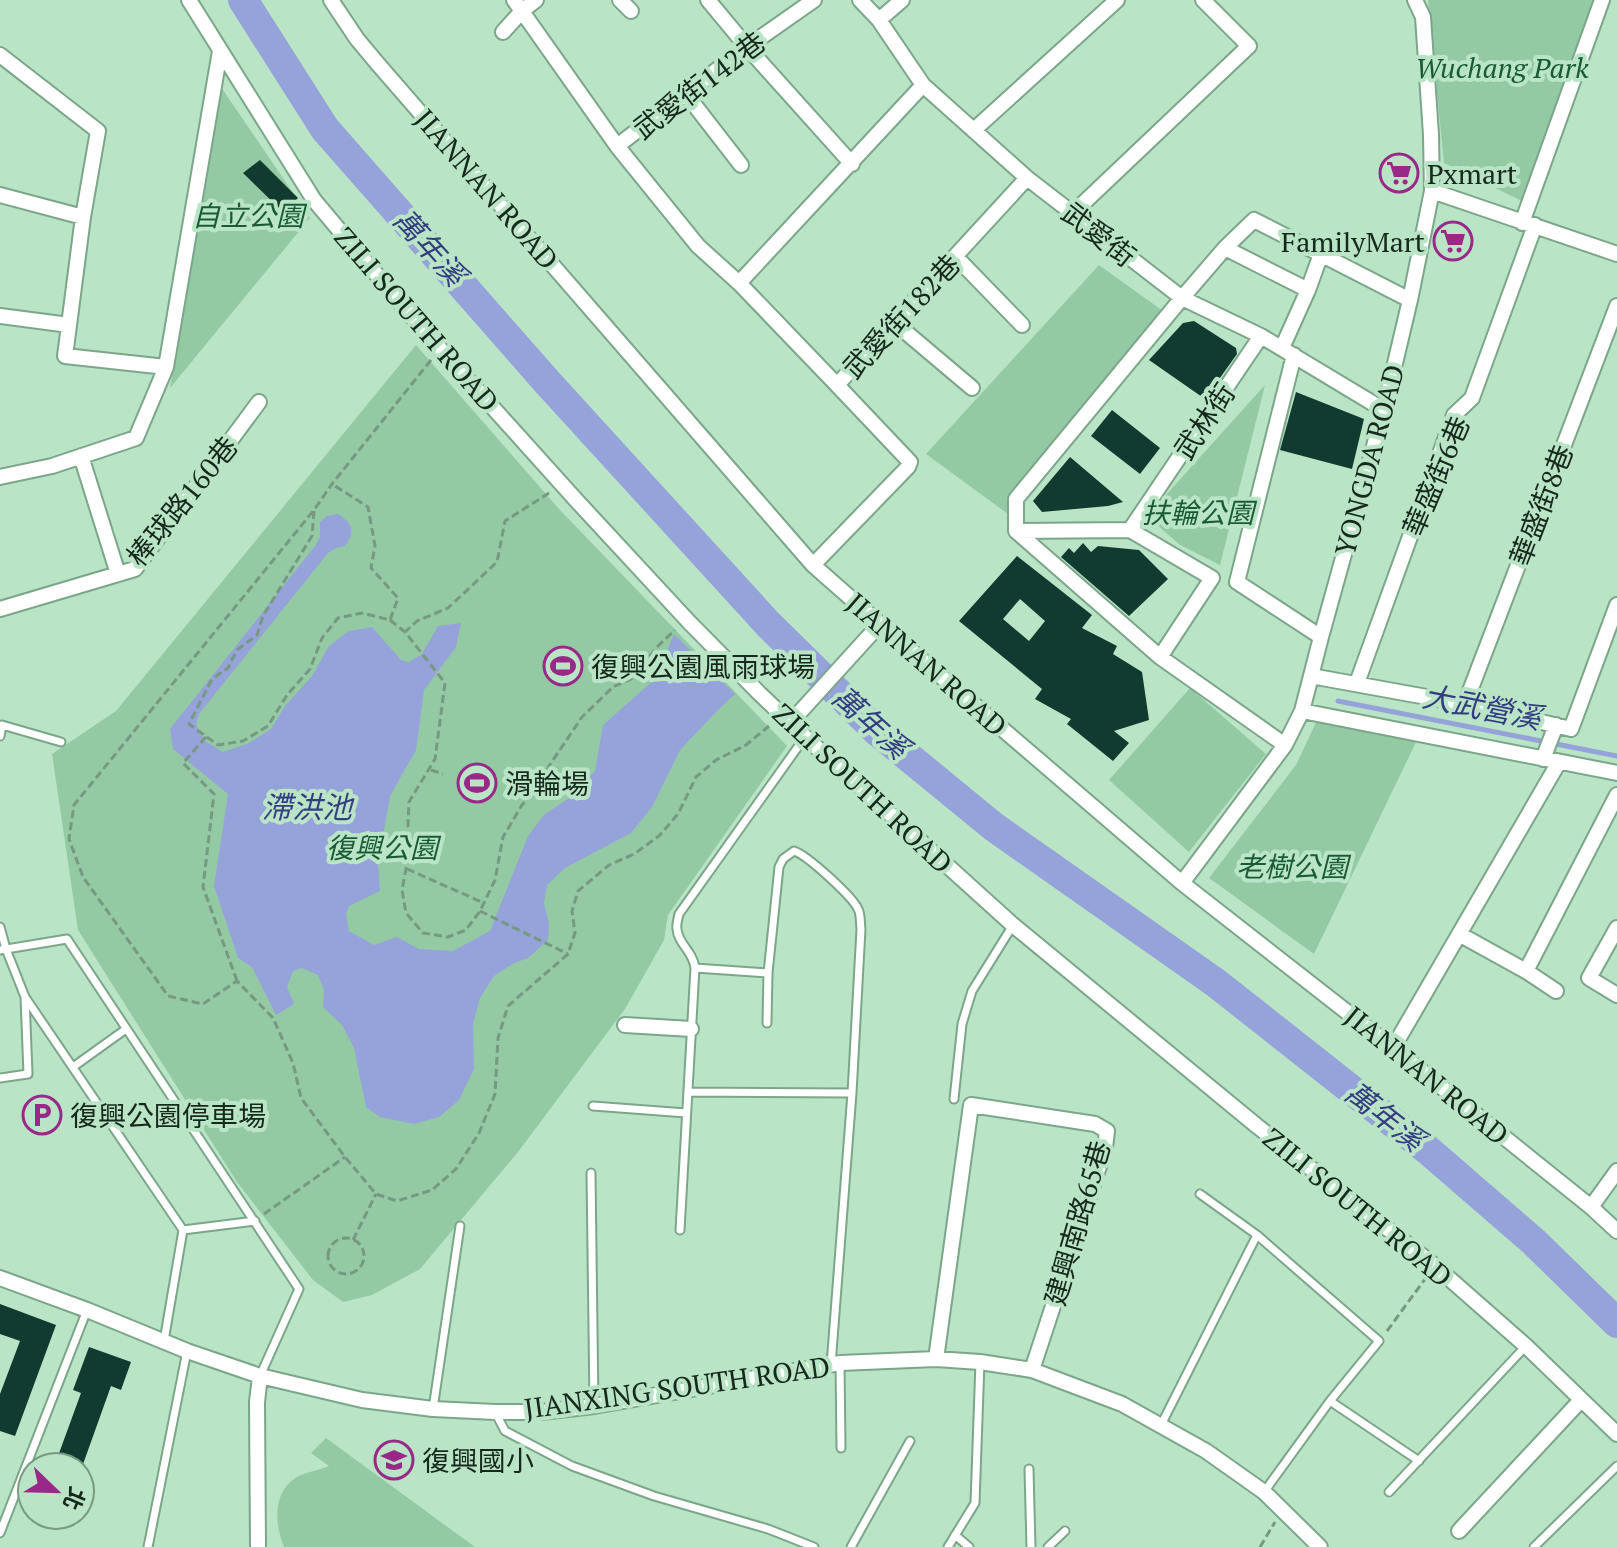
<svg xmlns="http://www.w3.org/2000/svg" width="1617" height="1547" font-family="'PT Serif','Noto Sans TC',serif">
<rect width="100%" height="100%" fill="#b9e5c6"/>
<!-- green -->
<path fill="#93caa4" d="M1428 0H1595L1524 202 1444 163Z
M221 87 310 218 170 388Z
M1099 265 1170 316 1008 514 926 454Z
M416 345 559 509 787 746 668 915 664 940 625 1009 518 1152 420 1269 372 1295 343 1302 313 1280 237 1182 78 930 52 754 116 711Z
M1265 385 1220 565 1180 545 1147 516Z
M1190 688 1266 754 1189 852 1109 780Z
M1321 712 1418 738 1314 954 1209 878 1296 765Z
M326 1438 475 1547H284C274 1523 273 1491 297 1477 306 1472 319 1470 329 1466L311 1453Z"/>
<!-- water -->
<path fill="#96a2da" d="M338 514C352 523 356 531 345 546L336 548 328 553 199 714 196 725 205 741 223 752 247 744 271 729 285 706 312 676 329 646 349 631 372 627 401 660 409 662 422 654 438 626 461 623 456 647 424 690 416 750 390 796 378 865 380 891 349 906 346 914 349 931 374 945 397 937 419 949 453 951 490 931 528 836 544 815 572 796 595 771 603 725 656 678 674 634 735 694 717 711 680 750 652 807 631 833 565 868 547 885 544 903 549 923 548 940 528 958 514 963 494 976 480 998 473 1024 474 1069 459 1100 439 1117 414 1124 380 1117 366 1107 354 1048 342 1025 323 1007 324 990 318 975 302 968 293 971 287 987 294 1004 276 1015 252 967 238 958 214 886 228 794 173 749 170 729 315 546 320 537V522L327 516Z"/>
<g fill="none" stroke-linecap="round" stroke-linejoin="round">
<!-- stream -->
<path stroke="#96a2da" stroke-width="5" d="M1338 701 1617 756"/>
<!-- river -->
<path stroke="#96a2da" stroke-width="30" d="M243 0 325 129 548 383 768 624 878 732 994 827 1216 983 1429 1151 1534 1242 1617 1323"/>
</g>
<!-- building -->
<path fill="#113a30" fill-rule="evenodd" d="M260 160 298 198 283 212 243 173Z
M1194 321 1236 348 1237 354 1205 399 1149 360 1183 323Z
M1296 392 1364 419 1352 469 1280 450Z
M1112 410 1160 448 1140 474 1091 436Z
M1070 457 1123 502 1108 506 1042 512 1033 501Z
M1083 543 1091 552 1098 546 1139 550 1168 579 1129 616 1061 557 1069 548 1074 553Z
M1017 556 1092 615 1082 628 1117 646 1113 654 1142 672 1149 720 1114 731 1129 743 1113 761 1067 724 1071 719 1035 699 1042 689 959 621ZM1020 599 1045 621 1029 641 1003 619Z
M0 1304 56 1325 15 1436 0 1431V1394L20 1341 0 1334Z
M89 1347 131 1362 121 1390 111 1386 82 1467H54L81 1393 73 1390Z"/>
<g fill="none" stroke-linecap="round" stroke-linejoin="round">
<!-- service casing -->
<g stroke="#7ba689" stroke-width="11">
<path id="service" d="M0 736 2 725 61 742
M0 927 6 949 25 997 28 1074 0 1078
M0 950 67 939 299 1289 260 1376
M695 968 768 973
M25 997 183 1230
M767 1023 768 973 779 867 783 859 794 851C807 855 852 896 858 909 861 914 860 922 861 929L852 1093 831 1365
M73 1067 126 1029
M688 1092 852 1093
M954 1099 962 1024 972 991 1013 925
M593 1106 686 1113
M591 1173 594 1406
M1200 1194 1257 1235 1379 1341 1330 1401 1264 1492
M680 1230 695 968C693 951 678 944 677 929 676 924 678 919 679 914L805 737
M164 1341 183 1230 255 1221
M840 1363 841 1448
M1330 1401 1419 1461
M433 1409 460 1226
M495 1412 505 1431 572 1466 654 1496 768 1529 814 1547
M1161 1425 1257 1235
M1029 1469 1031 1547
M1389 1492 1526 1346
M0 1533 87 1310
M955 1535 969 1547
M148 1547 187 1351
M851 1547 910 1441
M948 1547 975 1503 980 1362
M1048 1547 1065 1531
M1534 1547 1617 1466"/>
</g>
<!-- minor casing -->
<g stroke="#7ba689" stroke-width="18">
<path id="minor" d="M189 0 314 200 424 331 576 500 689 622 759 693 805 737 1013 925 1257 1126 1435 1266 1526 1346 1617 1434
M331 0 357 39 377 63 813 565 880 624 1182 883 1393 1048 1591 1207 1617 1231
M514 0 617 146
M620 0 631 11
M708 0 747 47 852 164
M814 0 747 47 617 146 698 246 739 283 837 385 1027 178
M860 0 879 20 923 85 1027 178 1182 298 1261 336 1384 410
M879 20 902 0
M503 32 522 11 536 0
M0 55 98 131 83 217 65 356 166 367
M686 94 741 165
M975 129 1117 0
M1432 191 1617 254
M0 195 83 217
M1073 213 1249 46 1203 0
M1522 223 1602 0
M1225 248 1308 290
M956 257 1022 325
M739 283 923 85
M0 316 69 325
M895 323 972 388
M1282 348 1308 290 1321 254
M1294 355 1237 582 1321 637
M81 456 118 574
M0 477 52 466 136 438 166 367 220 51
M1130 530 1212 578 1160 657
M1016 531V499L1182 298 1225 248 1254 220 1410 300
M1016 531 1130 530 1261 336
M1016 531 1160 657 1285 745
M813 565 908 467 910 462 837 385
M0 609 135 569 259 402
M1311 676 1465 704 1571 729 1617 605
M1357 683 1454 415 1472 398 1535 225
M1465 704 1617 306
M1302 711 1617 773
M790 723 880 624
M1543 759 1556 725
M1182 883 1285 745 1302 711 1321 637 1384 410 1410 300 1432 191 1431 135 1423 17 1415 0
M1617 928 1589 978 1617 995
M1459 934 1526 971 1556 991
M1526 971 1617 795
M625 1025 691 1029
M1393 1048 1559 762
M1591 1207 1617 1171
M0 1278 87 1310 187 1351 260 1376 362 1400 433 1409 495 1412H542L594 1406 840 1363 936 1359 980 1362 1032 1370 1122 1404 1206 1451 1264 1492 1320 1547
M936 1359 971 1105 1095 1124 1107 1131 1105 1148 1032 1370
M1459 1531 1581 1400
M258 1547 257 1402 260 1376"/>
</g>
<!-- path -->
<path stroke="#779881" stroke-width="3" stroke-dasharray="8 4" stroke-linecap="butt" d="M431 360 332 484 314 510 74 805 69 839 83 877 168 996 203 1004 237 981 273 1018 293 1063 301 1098 345 1157 376 1194 397 1201 432 1190 456 1169 479 1133 495 1094 498 1038 508 1006 568 954 575 933 572 911 578 891 609 865 634 854 659 836 678 814 696 777 716 760 746 745 769 726
M549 493 505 521 497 562 448 608 417 621 405 632 445 683 435 759 409 802 406 869 402 890 406 913 423 933 448 937 466 930 480 911 495 880 503 837 522 805 540 786 549 766 582 717 613 687 633 678 658 646 675 630
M314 511 312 536 263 616 257 635 237 650 228 668 212 679 189 724 218 745 243 741 268 726 287 695 310 669 322 638 338 618 362 613 390 620 398 598 371 568 375 546 368 507 332 484
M390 620 405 632
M206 737 183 763 214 794 203 887 237 981
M431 770 443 774
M407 869 484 903
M480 911 568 954
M264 1214 345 1157
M328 1256a18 18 0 1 1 36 0a18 18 0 1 1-36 0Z
M353 1240 376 1194
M1387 1331 1425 1279
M1260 1547 1275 1522"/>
<!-- service -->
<use href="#service" stroke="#fff" stroke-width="7"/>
<!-- minor -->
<use href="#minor" stroke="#fff" stroke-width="14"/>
</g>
<!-- icons -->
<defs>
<g id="supermarket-ring" transform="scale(2)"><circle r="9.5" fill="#b9e5c6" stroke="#992989" stroke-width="1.5"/><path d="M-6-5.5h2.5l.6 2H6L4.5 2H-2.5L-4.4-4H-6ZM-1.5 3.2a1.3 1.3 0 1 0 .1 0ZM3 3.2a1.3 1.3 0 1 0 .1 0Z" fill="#992989"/></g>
<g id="stadium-ring" transform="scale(2)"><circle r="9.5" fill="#b9e5c6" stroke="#992989" stroke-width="1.5"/><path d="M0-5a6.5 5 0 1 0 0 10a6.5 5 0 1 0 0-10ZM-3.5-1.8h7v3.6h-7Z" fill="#992989"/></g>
<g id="parking-ring" transform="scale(2)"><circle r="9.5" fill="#b9e5c6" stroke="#992989" stroke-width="1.5"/><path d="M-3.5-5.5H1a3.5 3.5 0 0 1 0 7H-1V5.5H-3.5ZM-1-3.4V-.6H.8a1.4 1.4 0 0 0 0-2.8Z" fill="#992989"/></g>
<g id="school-ring" transform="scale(2)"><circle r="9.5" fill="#b9e5c6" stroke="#992989" stroke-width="1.5"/><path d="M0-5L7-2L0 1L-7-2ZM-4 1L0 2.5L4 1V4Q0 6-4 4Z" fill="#992989"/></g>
</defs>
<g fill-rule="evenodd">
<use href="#supermarket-ring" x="1399" y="173"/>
<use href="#supermarket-ring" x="1453" y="241"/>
<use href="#stadium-ring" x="563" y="666"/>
<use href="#stadium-ring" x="477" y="783"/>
<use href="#parking-ring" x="42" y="1115"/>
<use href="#school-ring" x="394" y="1460"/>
</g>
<g text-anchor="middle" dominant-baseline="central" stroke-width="8" stroke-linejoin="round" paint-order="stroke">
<!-- park labels -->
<g font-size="28" font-style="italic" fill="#1a5b36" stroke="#b9e5c6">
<text x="1502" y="67">Wuchang Park</text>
<text x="248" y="215">自立公園</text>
<text x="1198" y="512">扶輪公園</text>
<text x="382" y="847">復興公園</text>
<text x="1292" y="866">老樹公園</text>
</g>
<!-- street labels -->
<g font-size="28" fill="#17281d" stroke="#b9e5c6">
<text transform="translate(699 85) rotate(-37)">武愛街142巷</text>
<text transform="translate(487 189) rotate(49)">JIANNAN ROAD</text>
<text transform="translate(1099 234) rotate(38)">武愛街</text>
<text transform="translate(901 316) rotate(-47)">武愛街182巷</text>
<text transform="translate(417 319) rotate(49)">ZILI SOUTH ROAD</text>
<text transform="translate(1204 421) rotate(-56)">武林街</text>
<text transform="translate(1369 460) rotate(-75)">YONGDA ROAD</text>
<text transform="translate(1436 476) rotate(-67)">華盛街6巷</text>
<text transform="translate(182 501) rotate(-51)">棒球路160巷</text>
<text transform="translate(1541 505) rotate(-69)">華盛街8巷</text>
<text transform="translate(927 664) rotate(41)">JIANNAN ROAD</text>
<text transform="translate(863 788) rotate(43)">ZILI SOUTH ROAD</text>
<text transform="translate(1427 1075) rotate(39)">JIANNAN ROAD</text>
<text transform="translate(1358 1207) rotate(39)">ZILI SOUTH ROAD</text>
<text transform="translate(1077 1223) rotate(-74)">建興南路65巷</text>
<text transform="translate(677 1387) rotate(-8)">JIANXING SOUTH ROAD</text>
</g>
<!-- poi labels -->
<g font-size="28" fill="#17281d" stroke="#b9e5c6" text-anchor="start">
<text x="1427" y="173">Pxmart</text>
<text x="1425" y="241" text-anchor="end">FamilyMart</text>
<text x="591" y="666">復興公園風雨球場</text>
<text x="505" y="783">滑輪場</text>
<text x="70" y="1115">復興公園停車場</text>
<text x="422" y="1460">復興國小</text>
</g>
<!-- water labels -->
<g font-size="30" font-style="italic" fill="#343d7f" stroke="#b9e5c6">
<text transform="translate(430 247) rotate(48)">萬年溪</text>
<text transform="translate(1482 707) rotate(11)">大武營溪</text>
<text transform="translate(871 722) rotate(42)">萬年溪</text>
<text x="307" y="807">滯洪池</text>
<text transform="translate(1385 1116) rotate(38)">萬年溪</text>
</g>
</g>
<!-- north arrow -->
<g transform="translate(56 1491) rotate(113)"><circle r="38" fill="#b9e5c6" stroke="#789982" stroke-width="2"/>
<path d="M0-6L14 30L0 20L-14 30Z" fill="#992989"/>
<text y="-12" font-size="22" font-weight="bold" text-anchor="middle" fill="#17281d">北</text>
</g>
</svg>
